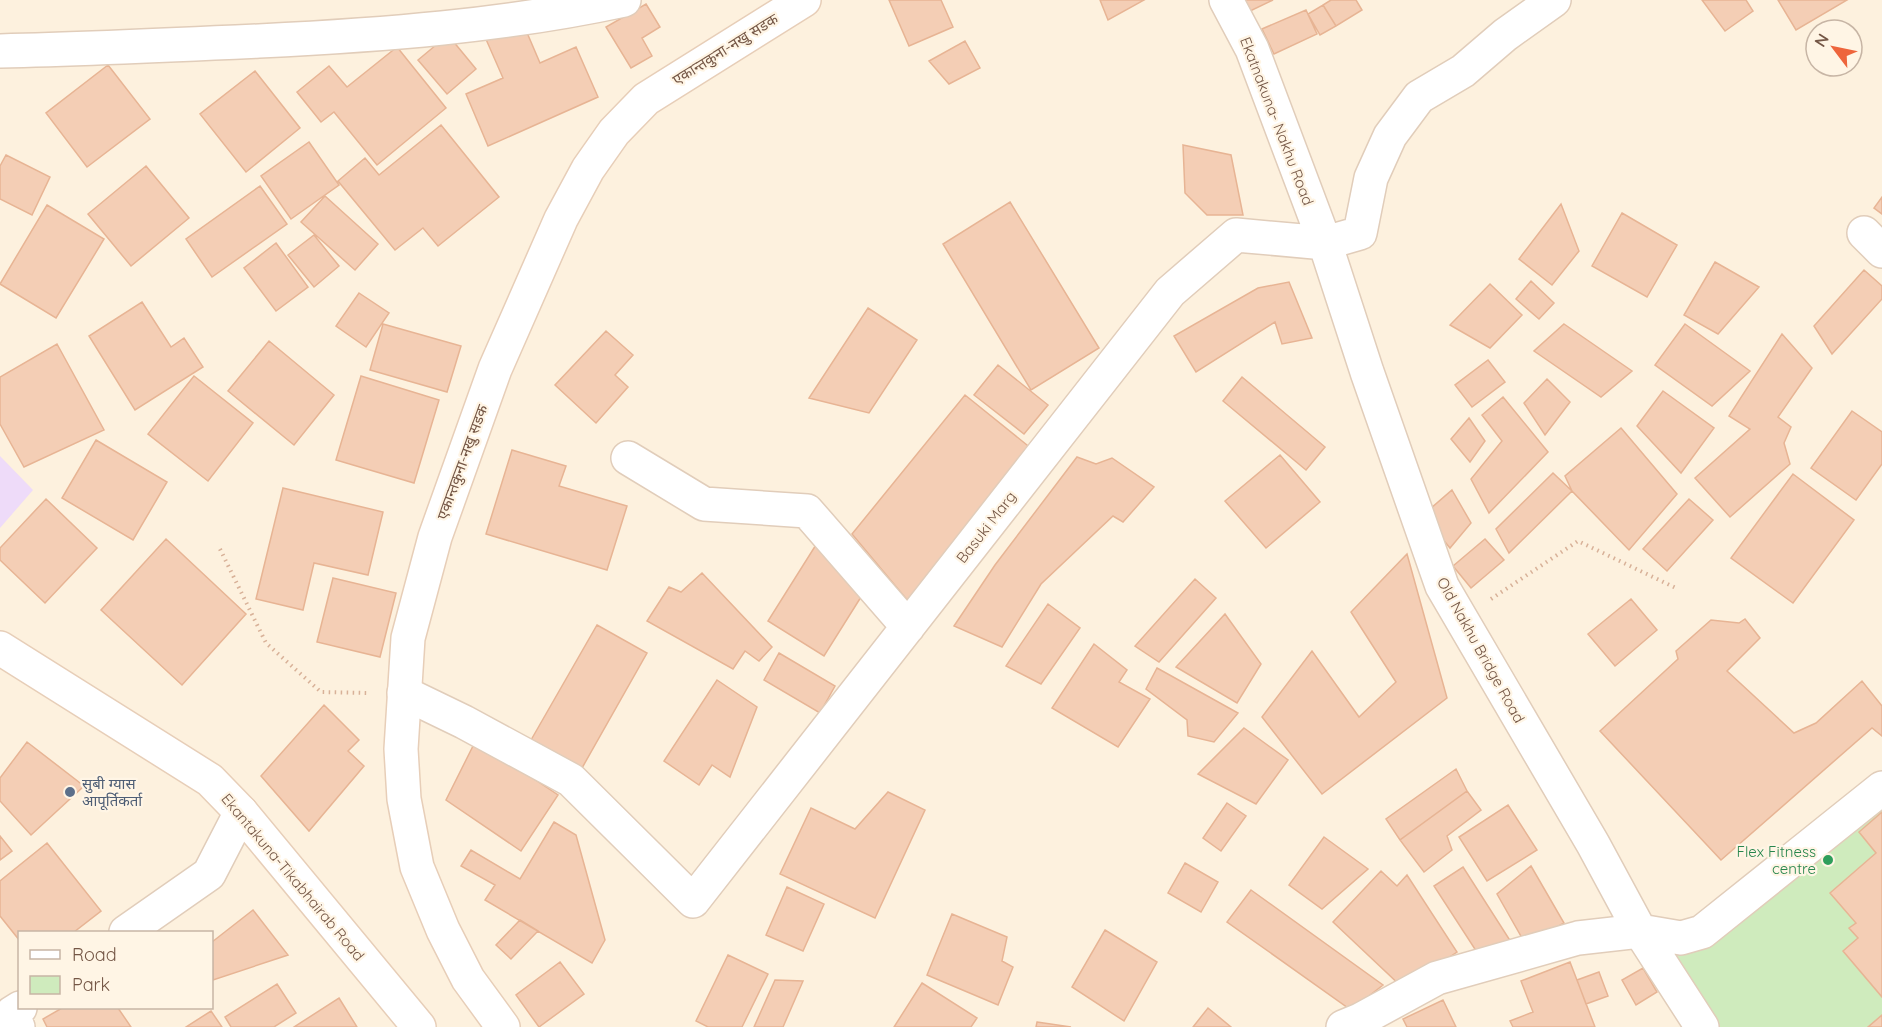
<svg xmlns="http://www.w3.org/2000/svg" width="1882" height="1027" font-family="Quicksand,'Noto Sans Devanagari',sans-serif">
<rect width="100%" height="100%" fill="#fdf1de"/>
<!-- education -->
<path fill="#eedbf9" d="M0 456 33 490 0 528Z"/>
<!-- green -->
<path fill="#cfebbd" d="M1882 770V1027H1720L1666 949Z"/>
<!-- building -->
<path fill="#f4ceb5" stroke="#e7b494" stroke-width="1.5" d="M889 0H941L953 27 909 46Z
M1100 0H1144L1108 20Z
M1240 0H1273L1246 13Z
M1331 0H1356L1362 10 1336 26 1323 5Z
M1702 0H1746L1753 11 1725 31Z
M1778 0H1847L1796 30Z
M646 4 660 27 642 38 652 56 631 68 606 27Z
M1323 5 1336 26 1320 35 1308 14Z
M1306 10 1317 34 1274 54 1262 29Z
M522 21 540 63 576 47 598 97 488 146 466 94 503 78 485 37Z
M448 35 476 69 447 94 418 60Z
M965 41 980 68 949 84 929 61Z
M397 47 446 108 377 165 334 112 321 122 297 92 329 66 347 87Z
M108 65 150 119 87 167 46 113Z
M255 71 300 128 246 172 200 114Z
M441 125 499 197 438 246 423 228 395 250 338 181 365 158 379 175Z
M309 142 339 185 291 219 261 176Z
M1183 145 1231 155 1243 215H1207L1185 193Z
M6 155 50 177 32 215 0 199V166Z
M146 166 189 218 131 266 88 214Z
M260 186 287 224 212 277 186 239Z
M325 196 378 244 355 270 301 222Z
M1882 197V214L1874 208Z
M1010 202 1099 348 1031 390 943 244Z
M1561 204 1579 251 1552 285 1519 259Z
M47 205 104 239 56 318 0 284Z
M1622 213 1677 245 1647 297 1592 266Z
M314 235 339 266 314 287 288 255Z
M276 243 308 287 276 311 244 268Z
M1715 262 1759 287 1718 334 1684 315Z
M1864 270 1882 286V299L1832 354 1814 326Z
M1531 281 1554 303 1539 319 1516 299Z
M1289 282 1312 338 1282 344 1275 322 1196 372 1174 336 1258 288Z
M1490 284 1522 315 1490 348 1450 325Z
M359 293 389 313 366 347 336 326Z
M142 302 171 347 184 338 203 367 135 410 89 336Z
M868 308 917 340 869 413 809 398Z
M383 324 461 346 447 392 370 370Z
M1564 324 1632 371 1601 397 1534 351Z
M1685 324 1750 371 1712 406 1655 365Z
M606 331 633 355 615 375 628 387 596 423 555 385Z
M1782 334 1812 368 1778 417 1791 427 1784 443 1790 464 1730 517 1695 478 1750 429 1729 416Z
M269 341 334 395 294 445 228 391Z
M57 344 104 430 24 467 0 424V377Z
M1488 360 1505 382 1472 407 1455 385Z
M998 365 1048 405 1024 434 974 395Z
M194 376 253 423 208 481 148 434Z
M361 376 439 400 414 483 336 460Z
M1242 377 1325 447 1306 470 1223 401Z
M1547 379 1570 402 1545 435 1524 403Z
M1663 391 1714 428 1681 473 1637 426Z
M965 395 1032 449 908 601 852 534Z
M1503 397 1548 452 1489 513 1471 479 1502 441 1482 415Z
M1852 411 1882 432V464L1856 500 1811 468Z
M1469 418 1485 441 1470 462 1451 439Z
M1621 428 1677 494 1629 550 1572 491 1565 476Z
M96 440 167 482 133 540 62 498Z
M512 450 566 466 559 486 627 506 607 570 486 534Z
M1280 455 1320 502 1266 548 1225 501Z
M1077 457 1096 464 1112 458 1154 487 1123 522 1113 516 1041 584 1002 647 954 626 995 565Z
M1553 473 1572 491 1509 553 1496 529Z
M1793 474 1854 520 1793 603 1731 558Z
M283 488 383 512 368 575 314 563 303 610 256 599Z
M1452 490 1471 523 1450 548 1423 515Z
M46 499 97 548 45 603 0 560V548Z
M1689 499 1713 520 1667 571 1643 549Z
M166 539 246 614 182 685 101 610Z
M1485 539 1504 560 1471 588 1453 566Z
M819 540 866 589 824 656 768 621Z
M1407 554 1447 698 1322 794 1262 717 1312 651 1359 717 1396 682 1351 612Z
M702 573 772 647 759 661 745 651 733 669 647 621 669 587 681 592Z
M333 578 396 593 380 657 317 642Z
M1195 579 1216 598 1159 662 1135 646Z
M1631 599 1657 630 1615 666 1588 634Z
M1048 604 1080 628 1041 684 1006 666Z
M1225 614 1261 664 1237 703 1176 667Z
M1745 619 1760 638 1727 671 1794 733 1816 723 1862 681 1882 706V736L1872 728 1721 860 1600 731 1678 659 1676 651 1711 620 1739 623Z
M597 625 647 653 582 768 527 747Z
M1094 644 1127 670 1119 682 1150 699 1118 747 1052 708Z
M779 653 835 686 820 713 764 680Z
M1157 668 1238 713 1214 742 1188 736 1187 720 1146 689Z
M717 680 757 707 730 777 712 765 699 785 664 761Z
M324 705 359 740 348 751 364 766 309 831 261 776Z
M1244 728 1288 760 1256 804 1198 774Z
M476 740 558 795 521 851 446 800Z
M27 742 84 786 31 835 0 801V778Z
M1456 769 1467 791 1400 840 1386 819Z
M1467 791 1481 810 1447 836 1452 850 1424 872 1400 840Z
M888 792 925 810 875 918 780 874 811 808 855 829Z
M1227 803 1246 816 1221 851 1203 838Z
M1508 805 1537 850 1487 881 1459 837Z
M1882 812V997L1843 951 1858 938 1849 928 1856 923 1830 893 1876 853 1859 832Z
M554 822 576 835 605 940 592 963 485 900 495 885 461 866 471 850 520 879Z
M0 836 12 851 0 860Z
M1324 837 1368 869 1322 909 1289 885Z
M47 843 101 911 74 932H20V941L0 916V881Z
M1185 863 1218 882 1201 912 1168 893Z
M1531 866 1564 923 1526 945 1497 894Z
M1463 867 1511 942 1482 960 1434 886Z
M1381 871 1397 886 1407 875 1457 952 1403 988 1333 922Z
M787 887 824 904 803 951 766 935Z
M1251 890 1383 985 1351 1010 1227 922Z
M253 910 288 955 213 980 212 942Z
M952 914 1007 937 1002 961 1013 967 998 1005 927 975Z
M520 920 538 931 511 959 496 945Z
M1105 930 1157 962 1124 1021 1072 987Z
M728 955 768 974 742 1027H708L696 1021Z
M560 962 584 994 539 1027 516 995Z
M1570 962 1595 1027H1513L1510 1021 1533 1012 1521 981Z
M1643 968 1657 992 1636 1005 1622 980Z
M1599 972 1608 996 1586 1004 1577 980Z
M775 980 803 981 783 1027H754Z
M922 983 977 1018 971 1027H894Z
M277 984 296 1013 274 1027H231L225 1017Z
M339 998 357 1027H294Z
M1443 1000 1456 1027H1407L1403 1019Z
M62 1008H118L131 1027H47L43 1019Z
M1208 1008 1231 1027H1193Z
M211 1011 222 1027H186Z
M1882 1015V1027H1868Z
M1037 1022 1071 1027H1036Z"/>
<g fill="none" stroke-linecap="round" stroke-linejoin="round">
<!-- street casing -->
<g stroke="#e1cdba" stroke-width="36">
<path id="street" d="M1226 0 1252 49 1325 243 1367 372 1442 586 1593 844 1640 931 1702 1027
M0 51C86 49 173 45 259 41 381 35 504 26 624 0
M1864 233 1882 251
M628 458 704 504 807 511 908 627
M404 693 464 722 571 780 693 901 1170 292 1236 235 1325 243 1360 233 1371 178 1390 136 1419 97 1463 71 1505 35 1554 0
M126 932 209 874 241 812
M18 1027 12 1013 20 1008
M1343 1027 1360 1020 1437 978 1578 938 1640 931 1681 938 1702 932 1882 788"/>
</g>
<!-- secondary casing -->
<g stroke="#e7ceb8" stroke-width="36">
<path id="secondary" d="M0 648 210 780 241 812 419 1027
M503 1027 468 979 443 930 417 867 404 799 401 749 408 638 435 537 495 369 561 219 588 169 614 132 646 99 804 0"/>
</g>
<!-- path -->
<path stroke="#d8b198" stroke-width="4" stroke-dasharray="1.5 4.5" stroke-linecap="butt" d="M220 549 266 643 321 692 367 693
M1491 599 1578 541 1678 589"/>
<!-- street -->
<use href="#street" stroke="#fff" stroke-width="33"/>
<!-- secondary -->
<use href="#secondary" stroke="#fff" stroke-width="33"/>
</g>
<!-- markers -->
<circle fill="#5c6f8a" stroke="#fff5e5" stroke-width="2" cx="70" cy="792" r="6"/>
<circle fill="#2e9e5b" stroke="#fff5e5" stroke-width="2" cx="1828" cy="860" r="6"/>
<g text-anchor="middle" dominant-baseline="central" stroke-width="4.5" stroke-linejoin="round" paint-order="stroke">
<!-- street labels -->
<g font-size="15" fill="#745645" stroke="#fff5e5">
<text transform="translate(725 49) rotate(-32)">एकान्तकुना-नखु सडक</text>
<text transform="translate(1277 121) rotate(69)">Ekatnakuna- Nakhu Road</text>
<text transform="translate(462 462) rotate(-70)">एकान्तकुना-नखु सडक</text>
<text transform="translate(986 527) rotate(-52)">Basuki Marg</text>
<text transform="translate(1481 650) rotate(61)">Old Nakhu Bridge Road</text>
<text transform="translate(293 877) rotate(50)">Ekantakuna-Tikabhairab Road</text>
</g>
<!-- service labels -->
<g font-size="15" fill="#4e5e75" stroke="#fff5e5" text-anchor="start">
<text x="82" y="783">सुबी ग्यास<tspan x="82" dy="17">आपूर्तिकर्ता</tspan></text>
</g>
<!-- leisure labels -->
<g font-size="15" fill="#27864d" stroke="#fff5e5" text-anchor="end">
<text x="1816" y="851">Flex Fitness<tspan x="1816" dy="17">centre</tspan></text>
</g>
</g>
<!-- legend -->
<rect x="18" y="931" width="195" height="78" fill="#fff5e5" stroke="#c7b5a5" stroke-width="1.5"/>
<rect x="30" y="950" width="30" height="9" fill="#ffffff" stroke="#c7b5a5" stroke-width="1.5"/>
<text x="72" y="961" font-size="18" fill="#745645">Road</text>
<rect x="30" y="976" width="30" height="18" fill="#cfebbd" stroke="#c7b5a5" stroke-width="1.5"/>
<text x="72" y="991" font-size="18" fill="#745645">Park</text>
<!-- north arrow -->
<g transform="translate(1834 48) rotate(302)"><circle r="28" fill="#fff5e5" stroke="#c7b5a5" stroke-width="1.5"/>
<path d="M0-4.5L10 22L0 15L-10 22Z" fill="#ee653c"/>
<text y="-9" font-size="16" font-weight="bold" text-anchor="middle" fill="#745645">N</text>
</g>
</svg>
